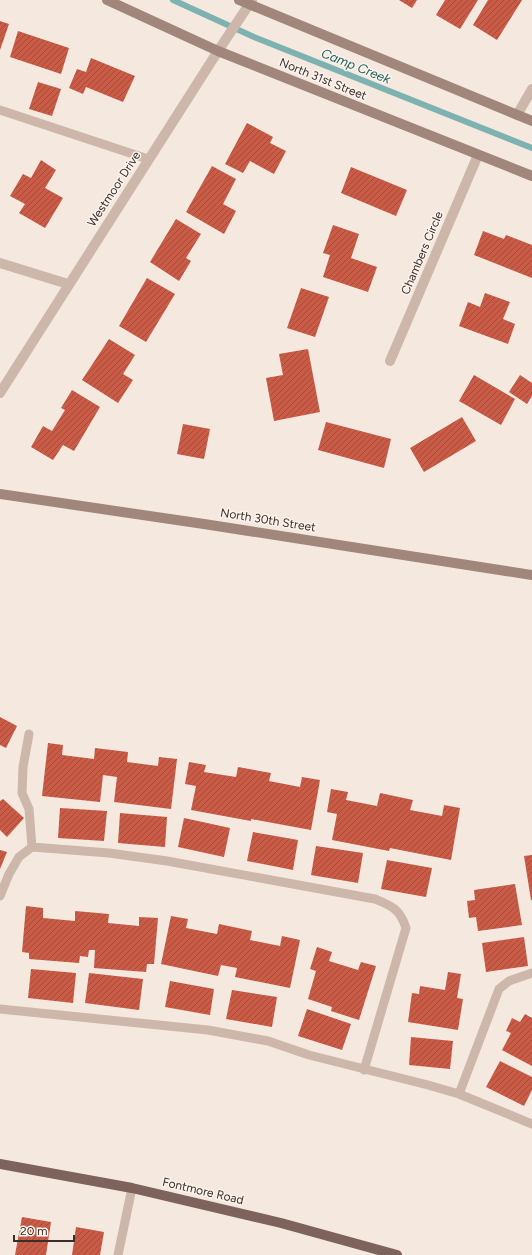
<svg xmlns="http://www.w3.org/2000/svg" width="532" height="1255" font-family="Figtree,sans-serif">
<defs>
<pattern id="building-hatch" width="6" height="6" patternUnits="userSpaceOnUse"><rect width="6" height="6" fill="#ca5b47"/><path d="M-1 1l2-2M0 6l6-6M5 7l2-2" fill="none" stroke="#a54c3b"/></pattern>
</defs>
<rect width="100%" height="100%" fill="#f4e8df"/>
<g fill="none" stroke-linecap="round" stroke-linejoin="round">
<!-- stream -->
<path stroke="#7db2b0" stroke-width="6" d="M173 0 254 37 532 148"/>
</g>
<!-- building -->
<path fill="url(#building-hatch)" d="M399 0H417L412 8Z
M445 0H478L460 29 436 15Z
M488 0H522L497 40 473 25Z
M0 21 9 24 0 50Z
M18 31 69 48 61 74 10 57Z
M91 58 135 76 123 102 86 87 83 94 69 88 77 69 86 72Z
M38 82 61 89 52 116 29 109Z
M247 123 273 137 270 143 286 151 274 174 250 161 243 173 225 164Z
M41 160 56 170 45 188 63 198 45 228 19 213 25 204 10 196 23 174 31 178Z
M212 166 236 179 223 204 236 211 224 234 186 212Z
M351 167 407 190 396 216 341 193Z
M176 219 201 234 186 258 191 261 179 281 150 262Z
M333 225 359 234 351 258 377 267 368 292 323 277 330 255 323 253Z
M483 231 504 239 506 235 532 245V278L474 255Z
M147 278 175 294 146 342 119 326Z
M301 288 329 297 315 337 287 328Z
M485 293 510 302 503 319 515 324 508 344 459 326 468 302 480 307Z
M109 339 135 355 123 374 133 380 118 403 82 380Z
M308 349 320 412 274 421 266 378 283 375 279 354Z
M474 375 515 399 501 425 459 401Z
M520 375 532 383V396L527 404 509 392Z
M72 390 100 407 74 451 63 445 53 460 31 447 43 426 52 431 65 410 61 408Z
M462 417 476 441 424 472 410 448Z
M326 422 391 439 384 468 318 450Z
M183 424 210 429 204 459 177 454Z
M0 717 17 726 6 748 0 745Z
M48 743 63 745 62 755 94 759 95 748 128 752 127 762 158 766 159 757 177 759 171 809 114 802 117 777 103 775 100 802 42 796Z
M189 762 206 765 204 772 236 777 238 767 271 773 269 781 300 787 302 777 320 780 311 830 251 819V821L191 810 196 786 185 784Z
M331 789 348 792 346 800 377 806 380 793 413 800 410 810 442 816 444 805 460 808 451 860 390 848 389 851 332 840 337 814 327 812Z
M3 799 24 818 7 837 0 830V801Z
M60 808 107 811 104 841 58 838Z
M120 813 167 817 165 847 118 843Z
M184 818 230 828 224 857 178 847Z
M253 832 298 840 293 870 247 861Z
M316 846 363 853 358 883 311 875Z
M0 850 7 852 0 869Z
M532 855V900H531L524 856Z
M387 860 432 868 426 897 381 889Z
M515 884 522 925 478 931 476 917 469 918 467 901 475 900 474 890Z
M26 906 43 908V918L75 921V911L109 914 108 923 139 926V917L158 918 154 964H147L146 972 94 968 95 950H89L88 957 80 956 79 963 29 959V953L22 952Z
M171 916 188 919 186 928 217 934 219 924 252 931 250 940 280 946 282 936 300 940 290 988 235 977 237 968 221 965 218 976 161 964Z
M524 937 528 966 486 972 482 943Z
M317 947 332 952 329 961 358 970 361 962 376 966 359 1020 331 1011 332 1007 308 999 316 971 310 969Z
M31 969 76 973 73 1003 28 998Z
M448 972 461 974 457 998 463 999 458 1030 408 1022 412 993 419 994 420 986 445 990Z
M89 973 143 979 139 1010 85 1003Z
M170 981 214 989 210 1015 165 1007Z
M232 990 277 997 272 1027 226 1019Z
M307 1009 351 1024 342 1050 298 1036Z
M525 1014 532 1018V1066L502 1050 511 1033 506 1031 512 1018 520 1022Z
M411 1037 453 1041 450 1069 409 1065Z
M500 1061 532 1077V1090L524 1106 486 1087Z
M22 1217 51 1222 46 1255H15Z
M76 1227 104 1232 100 1255H72Z"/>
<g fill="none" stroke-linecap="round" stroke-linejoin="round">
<!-- service -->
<path stroke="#cdb7aa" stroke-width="9" d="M0 110 148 159
M29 734 23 767 22 793 29 809 32 847
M0 896 9 874 19 857 32 847 109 853 167 861 375 899C392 906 400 909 406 928L364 1070
M0 1009 208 1030 268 1041 309 1055 428 1085 459 1094 532 1124
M459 1094 499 989 509 981 532 973
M118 1255 132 1188"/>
<!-- minor -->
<path stroke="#cdb7aa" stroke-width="10" d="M517 115 532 89
M0 263 68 284
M390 361 478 155
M0 393 218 51 252 0"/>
<!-- secondary -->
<path stroke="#a1867b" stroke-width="10" d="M107 0 218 51 532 176
M239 0 532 121
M0 494 204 524 532 575"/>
<!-- primary -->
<path stroke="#7d635b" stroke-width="10" d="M0 1164 132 1188 281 1223 397 1255"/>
</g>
<g text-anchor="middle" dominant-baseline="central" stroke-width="3" stroke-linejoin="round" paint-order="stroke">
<!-- street labels -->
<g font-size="12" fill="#3a2e2a" stroke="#fbf3ec">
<text transform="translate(323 79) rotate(22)">North 31st Street</text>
<text transform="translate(114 189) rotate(-57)">Westmoor Drive</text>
<text transform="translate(422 253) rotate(-67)">Chambers Circle</text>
<text transform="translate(268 520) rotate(9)">North 30th Street</text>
<text transform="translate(203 1191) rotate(13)">Fontmore Road</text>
</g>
<!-- water labels -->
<g font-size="13" font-style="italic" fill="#1d5e5c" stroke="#fbf3ec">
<text transform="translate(356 66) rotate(22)">Camp Creek</text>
</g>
</g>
<!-- scale -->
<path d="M14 1235v6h60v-6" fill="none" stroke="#3a2e2a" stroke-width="2"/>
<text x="20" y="1235" font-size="12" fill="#3a2e2a" stroke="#fbf3ec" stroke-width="3" paint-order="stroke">20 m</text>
</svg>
